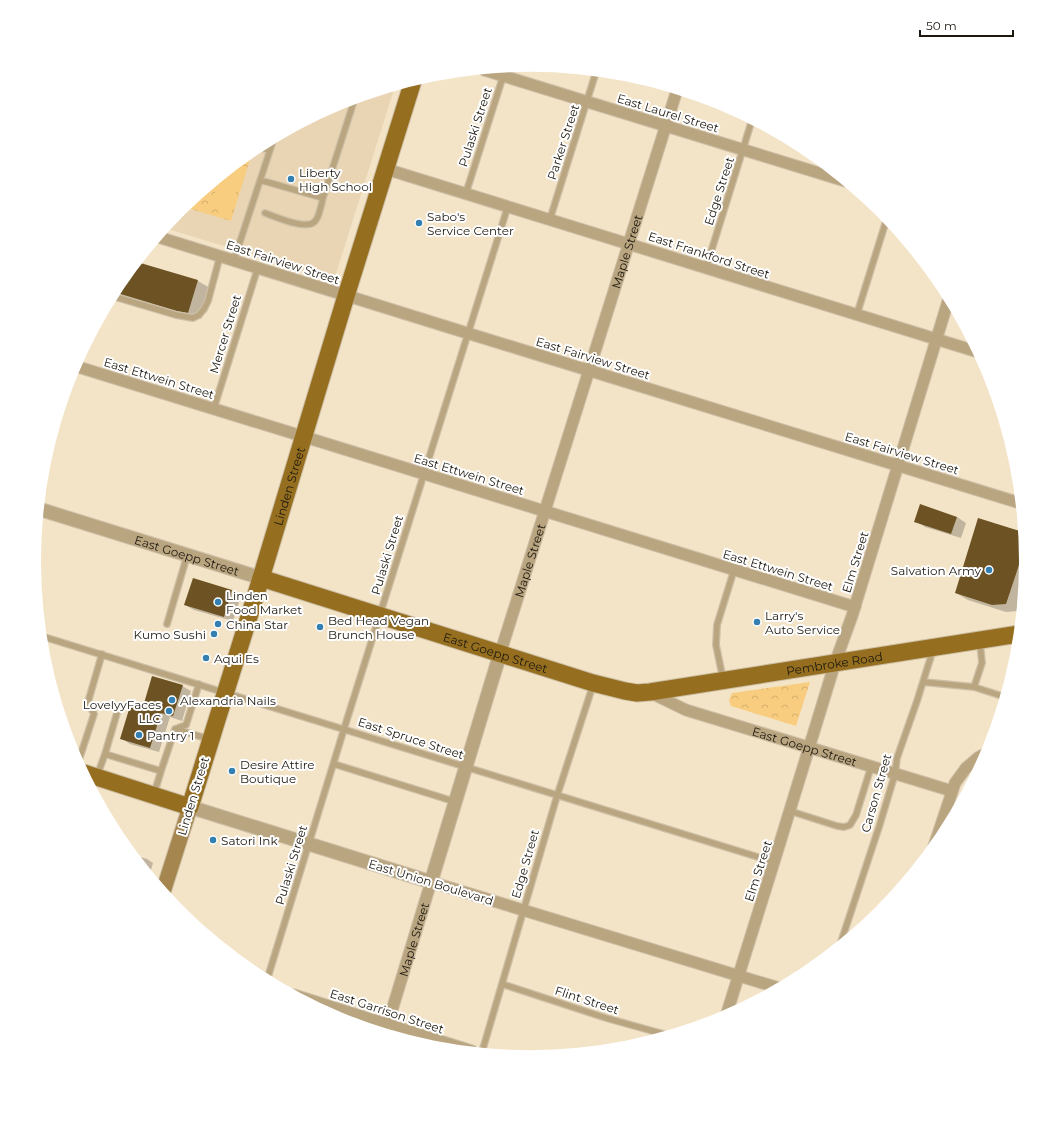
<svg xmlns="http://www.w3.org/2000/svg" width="1060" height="1122" font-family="Montserrat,sans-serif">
<defs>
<pattern id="park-crowns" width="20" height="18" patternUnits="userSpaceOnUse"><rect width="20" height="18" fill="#f9cd7f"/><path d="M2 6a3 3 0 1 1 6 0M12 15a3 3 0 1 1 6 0" fill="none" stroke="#d5af6d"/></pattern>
</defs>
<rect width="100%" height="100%" fill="#f3e3c7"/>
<!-- built -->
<path fill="#e9d5b3" d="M395 86 334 280 165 228 179 210 255 148 340 103Z"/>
<!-- park -->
<path fill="url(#park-crowns)" d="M247 155 251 156 231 221 184 207Z
M810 682 796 726 731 706 729 700 732 693Z"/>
<!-- garden -->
<path fill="#f9cd7f" d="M236 164 244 166 231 208 212 202 220 177Z"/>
<!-- shadow -->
<path fill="#0003" d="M136 263 198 281 210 288 201 319 190 317 113 295 118 285Z
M957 517 966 523 961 538 925 527 916 521Z
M979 519 1023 533 1026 561 1022 597 1018 611 1006 612 968 600 956 593Z
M232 591 241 596 233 621 194 610 185 605Z
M182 686 191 691 182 721 170 717 159 752 130 744 121 738 143 711Z
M133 855 147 859 153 863 150 873 147 872Z"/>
<!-- building -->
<path fill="#6d5323" d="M137 262 198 280 188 313 177 311 114 292 118 285Z
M920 504 957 517 951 534 914 522Z
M978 518 1023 532 1025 547 1006 604 992 605 955 593Z
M193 578 232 590 224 617 184 605Z
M152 676 183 685 173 716 161 713 150 748 120 739 130 706 142 710Z"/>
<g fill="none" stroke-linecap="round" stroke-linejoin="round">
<!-- service casing -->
<g stroke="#cdbfa6" stroke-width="8">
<path id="service" d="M258 147 270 150
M260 180 323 198 355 98
M466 193 506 67
M265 213C276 217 309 232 316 220 320 214 321 205 323 198
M550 219 596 72
M234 260 274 138
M706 268 752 120
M112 296 176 315 193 318 199 315 204 309 208 301 220 256
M857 314 887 218
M214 408 258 267
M167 624 187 556
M41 636 774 862
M980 642 982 663 974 687 1005 697
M723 679 716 645 717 625 734 570
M923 682 974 687
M117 713 105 754 161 771 175 729 186 725 199 684
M175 729 209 739
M78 763 94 714 88 702 102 654
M334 764 456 802
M97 776 105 754
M154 794 161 771
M790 811 837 826 844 827 850 825 856 815 871 767
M840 945 879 827 895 774 897 758 917 701 933 650
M267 980 344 729 508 206
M502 984 606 1018 667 1035
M482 1052 557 796 593 685"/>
</g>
<!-- minor casing -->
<g stroke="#cdbfa6" stroke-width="13">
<g id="minor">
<path d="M484 70 845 181"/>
<path d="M386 169 978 352"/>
<path d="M158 237 467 333 1020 503"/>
<path d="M75 366 855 607"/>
<path id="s1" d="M500 654 677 90"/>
<path id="s2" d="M651 693 686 710 952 791"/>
<path d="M934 846 955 783 966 768 979 757 987 753"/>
<path d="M294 995 472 1051"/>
<path d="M726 1016 774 862 835 663 852 616 949 298"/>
<path id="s3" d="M385 1033 431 882 779 988"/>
</g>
</g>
<!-- tertiary casing -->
<g stroke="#cdbfa6" stroke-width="15">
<g id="tertiary">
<path id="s4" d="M39 509 261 578"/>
<path d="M190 807 431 882 500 654"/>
</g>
</g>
<!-- secondary casing -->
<g stroke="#cdbfa6" stroke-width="17">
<path id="secondary" d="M163 892 190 807"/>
</g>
<!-- primary casing -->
<g stroke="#cdbfa6" stroke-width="19">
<g id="primary">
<path id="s5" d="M261 578 593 683 625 691 637 693 650 692 1019 634"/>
<path id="s6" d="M84 773 190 807 261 578 346 296 413 81"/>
</g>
</g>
<!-- service -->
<use href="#service" stroke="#baa581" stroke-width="5.5"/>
<!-- minor -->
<use href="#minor" stroke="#baa581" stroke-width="11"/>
<!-- tertiary -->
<use href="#tertiary" stroke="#baa581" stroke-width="13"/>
<!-- secondary -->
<use href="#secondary" stroke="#a5864e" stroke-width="15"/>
<!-- primary -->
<use href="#primary" stroke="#956f1f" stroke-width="17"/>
</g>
<!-- markers -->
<g fill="#337fb2" stroke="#fff" stroke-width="1.5">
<circle cx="291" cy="179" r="4"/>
<circle cx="419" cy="223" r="4"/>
<circle cx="989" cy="570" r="4"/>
<circle cx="218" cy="602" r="4"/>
<circle cx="757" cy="622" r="4"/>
<circle cx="218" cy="624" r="4"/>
<circle cx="320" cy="627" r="4"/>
<circle cx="214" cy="634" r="4"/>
<circle cx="206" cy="658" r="4"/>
<circle cx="172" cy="700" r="4"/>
<circle cx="169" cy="711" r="4"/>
<circle cx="139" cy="735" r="4"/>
<circle cx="232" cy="771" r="4"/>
<circle cx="213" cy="840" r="4"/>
</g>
<g text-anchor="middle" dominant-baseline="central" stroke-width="4" stroke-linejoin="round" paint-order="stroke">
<!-- street labels -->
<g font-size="12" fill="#1e190f" stroke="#fff">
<text transform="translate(668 113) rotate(17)">East Laurel Street</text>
<text transform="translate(475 127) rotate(-72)">Pulaski Street</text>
<text transform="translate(563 142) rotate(-72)">Parker Street</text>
<text transform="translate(719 191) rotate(-72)">Edge Street</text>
<text stroke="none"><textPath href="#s1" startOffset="422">Maple Street</textPath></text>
<text transform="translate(709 255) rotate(18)">East Frankford Street</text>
<text transform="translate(283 262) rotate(18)">East Fairview Street</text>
<text transform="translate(225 334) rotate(-73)">Mercer Street</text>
<text transform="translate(593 358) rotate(17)">East Fairview Street</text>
<text transform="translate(159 378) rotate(17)">East Ettwein Street</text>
<text transform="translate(902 453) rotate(17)">East Fairview Street</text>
<text transform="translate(469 474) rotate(17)">East Ettwein Street</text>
<text stroke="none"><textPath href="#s6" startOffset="447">Linden Street</textPath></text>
<text stroke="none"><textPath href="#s4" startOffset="155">East Goepp Street</textPath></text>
<text transform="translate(387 555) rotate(-73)">Pulaski Street</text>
<text stroke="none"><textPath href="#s1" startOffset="98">Maple Street</textPath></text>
<text transform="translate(855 562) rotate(-73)">Elm Street</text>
<text transform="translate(778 570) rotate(17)">East Ettwein Street</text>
<text stroke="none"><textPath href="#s5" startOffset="246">East Goepp Street</textPath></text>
<text stroke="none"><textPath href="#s5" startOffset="593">Pembroke Road</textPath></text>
<text transform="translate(411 738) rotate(18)">East Spruce Street</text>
<text stroke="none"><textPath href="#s2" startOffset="163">East Goepp Street</textPath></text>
<text transform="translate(876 793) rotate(-74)">Carson Street</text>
<text transform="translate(193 796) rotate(-73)">Linden Street</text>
<text transform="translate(525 864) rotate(-74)">Edge Street</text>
<text transform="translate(291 865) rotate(-73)">Pulaski Street</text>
<text transform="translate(758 871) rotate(-72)">Elm Street</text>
<text transform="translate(431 882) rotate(17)">East Union Boulevard</text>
<text stroke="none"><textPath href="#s3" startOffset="98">Maple Street</textPath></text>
<text transform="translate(587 1000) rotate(18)">Flint Street</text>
<text transform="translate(387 1011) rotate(18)">East Garrison Street</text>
</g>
<!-- poi labels -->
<g font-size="12" fill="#1e190f" stroke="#fff" text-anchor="start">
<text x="299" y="172">Liberty<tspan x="299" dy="14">High School</tspan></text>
<text x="427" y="216">Sabo's<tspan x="427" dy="14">Service Center</tspan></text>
<text x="981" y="570" text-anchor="end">Salvation Army</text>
<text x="226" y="595">Linden<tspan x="226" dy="14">Food Market</tspan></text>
<text x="765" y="615">Larry's<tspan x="765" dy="14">Auto Service</tspan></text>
<text x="328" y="620">Bed Head Vegan<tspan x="328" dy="14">Brunch House</tspan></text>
<text x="226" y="624">China Star</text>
<text x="206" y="634" text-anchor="end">Kumo Sushi</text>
<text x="214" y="658">Aqui Es</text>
<text x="180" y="700">Alexandria Nails</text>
<text x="161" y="704" text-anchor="end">LovelyyFaces<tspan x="161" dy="14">LLC</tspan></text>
<text x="147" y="735">Pantry 1</text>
<text x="240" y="764">Desire Attire<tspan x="240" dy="14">Boutique</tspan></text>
<text x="221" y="840">Satori Ink</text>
</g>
</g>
<!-- crop -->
<path d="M0 0H1060V1122H0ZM41 561a489 489 0 1 1 978 0a489 489 0 1 1-978 0Z" fill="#fff" fill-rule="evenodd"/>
<!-- scale -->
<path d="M920 30v6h93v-6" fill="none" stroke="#1e190f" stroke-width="2"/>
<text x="926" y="30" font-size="12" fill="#1e190f" stroke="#ffffff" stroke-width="3" paint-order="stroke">50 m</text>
</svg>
